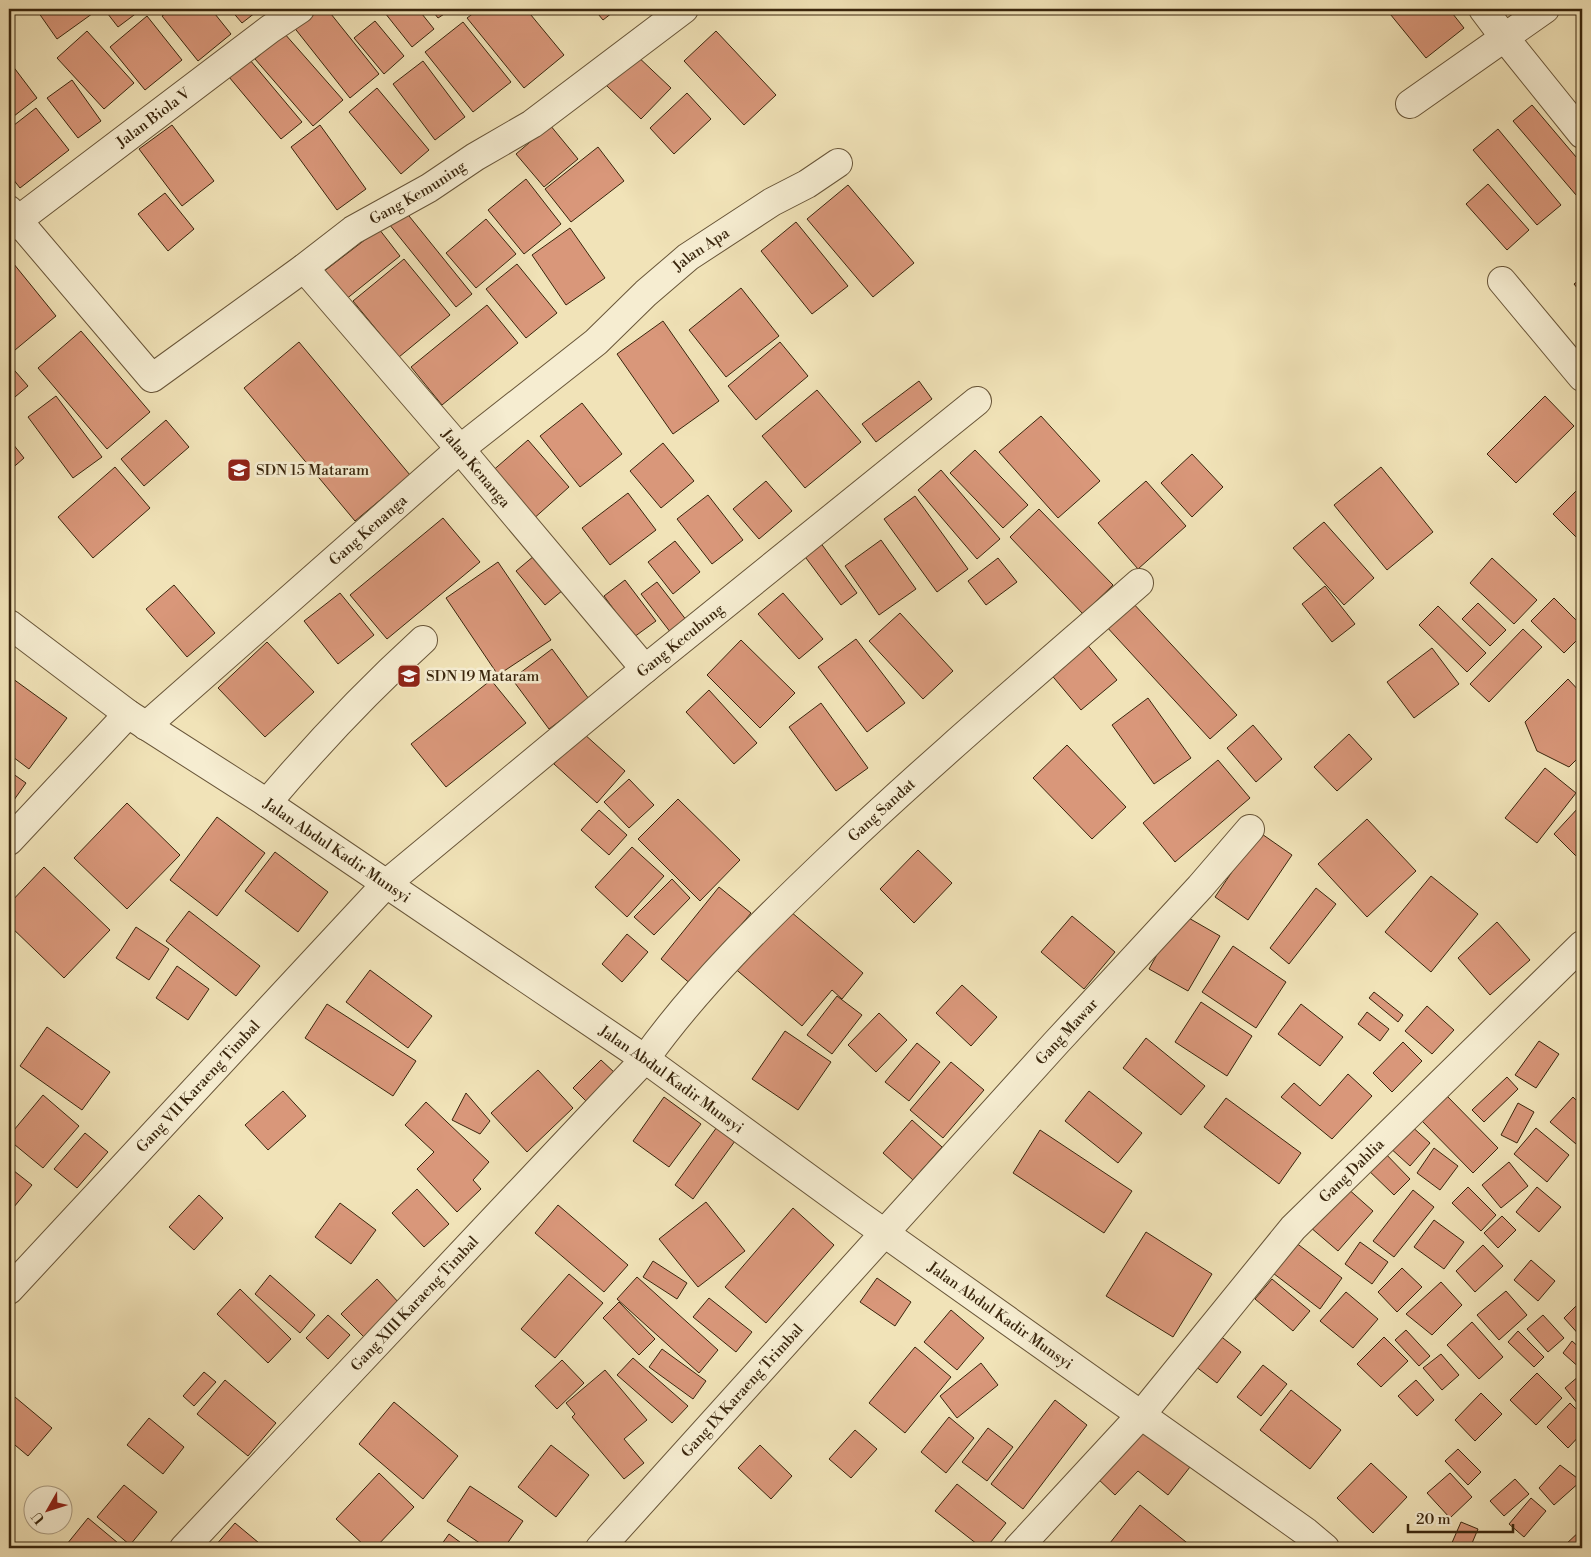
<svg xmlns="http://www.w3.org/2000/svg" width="1591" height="1557" font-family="'Libre Bodoni',serif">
<rect width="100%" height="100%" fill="#f1e3b8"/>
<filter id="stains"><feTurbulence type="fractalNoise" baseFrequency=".004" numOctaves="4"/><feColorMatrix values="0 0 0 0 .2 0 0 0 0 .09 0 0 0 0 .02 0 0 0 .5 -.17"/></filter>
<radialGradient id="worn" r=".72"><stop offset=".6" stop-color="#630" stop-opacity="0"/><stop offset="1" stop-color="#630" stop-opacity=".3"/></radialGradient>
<!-- building -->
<path fill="#d9977a" stroke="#3a260d" d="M36 9H94L96 11 57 39Z
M104 9H135L138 12 118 27Z
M172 9H211L231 34 198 61 162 16Z
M230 9H260L242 23Z
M304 9H327L379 74 350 98 289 21Z
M390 9H418L434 29 412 47 385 13Z
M431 9H452L438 18Z
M479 9H526L564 55 524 88 467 18Z
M594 9H617L603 20Z
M1386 9H1449L1464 28 1426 58Z
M147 16 182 60 145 90 110 47Z
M375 21 404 56 384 74 354 38Z
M463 22 511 82 473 112 425 52Z
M87 31 134 83 104 109 57 58Z
M716 31 776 95 744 125 684 61Z
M284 33 343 100 313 126 255 59Z
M634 53 671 88 641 119 605 84Z
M250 60 302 122 281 139 229 77Z
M9 61 37 98 9 120Z
M423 61 465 117 435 140 393 84Z
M72 80 101 121 78 138 47 98Z
M377 88 429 150 401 174 349 112Z
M687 93 711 119 674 154 650 128Z
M1532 105 1582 164V202L1513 121Z
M36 108 69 150 20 188 9 174V129Z
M172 125 214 181 182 206 139 149Z
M320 125 366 189 337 210 291 147Z
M550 125 578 159 544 187 516 154Z
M1498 129 1561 205 1537 225 1473 150Z
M598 147 624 181 571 222 545 189Z
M526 179 561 224 524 254 488 210Z
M1488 184 1529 230 1507 250 1466 204Z
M848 185 914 263 873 297 807 219Z
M165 193 194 229 168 251 138 214Z
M405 211 472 294 456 307 389 224Z
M486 219 516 254 476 288 446 253Z
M796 222 848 286 812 314 761 251Z
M570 228 605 278 566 305 532 255Z
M379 229 400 256 345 300 323 272Z
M9 258 56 316 9 355Z
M404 259 450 315 399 357 353 301Z
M517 264 557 313 526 338 486 289Z
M1582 278V294L1574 284Z
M741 288 779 336 726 377 689 330Z
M487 305 518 343 442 405 411 367Z
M663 321 719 401 673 434 617 354Z
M81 331 150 412 107 449 38 368Z
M299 342 410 475 355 521 244 388Z
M780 342 808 376 756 420 728 386Z
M9 364 28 386 9 402Z
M919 381 932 399 876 442 862 424Z
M817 390 861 442 805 488 762 436Z
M56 396 102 457 73 478 28 417Z
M1545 396 1574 426 1516 483 1487 454Z
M582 403 622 454 580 487 540 436Z
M1041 416 1100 481 1058 518 999 452Z
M166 420 189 447 144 486 121 459Z
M9 439 24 458 9 471Z
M528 440 569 487 531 521 490 473Z
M663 443 694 481 661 508 630 471Z
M975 450 1028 505 1003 528 950 473Z
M1192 454 1223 487 1192 517 1161 483Z
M115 467 150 508 93 558 58 517Z
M1381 467 1433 532 1387 570 1334 505Z
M941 470 1000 539 977 559 918 490Z
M766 481 792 511 759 539 733 509Z
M1146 481 1186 526 1138 569 1098 523Z
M1582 485V543L1553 514Z
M628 493 656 530 610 565 582 528Z
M708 495 743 540 712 564 677 519Z
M915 496 968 569 937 592 884 519Z
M1039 509 1113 585 1083 614 1010 537Z
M443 518 480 562 387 639 350 595Z
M1324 522 1374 578 1344 605 1293 548Z
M881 540 916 589 879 615 845 566Z
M675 541 700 572 673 594 648 562Z
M820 542 857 593 841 605 803 554Z
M534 556 563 590 545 605 516 571Z
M998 558 1017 582 986 605 968 581Z
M1492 558 1537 600 1514 624 1470 583Z
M498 562 551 640 498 675 446 598Z
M625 580 656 621 634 637 604 596Z
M657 582 687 621 671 633 641 594Z
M174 585 215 633 187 657 146 609Z
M1325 586 1355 624 1332 642 1302 604Z
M340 593 374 635 338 664 304 621Z
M783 593 823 639 799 659 758 614Z
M1554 598 1582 626V635L1564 653 1531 621Z
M1131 601 1237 715 1210 739 1105 625Z
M1478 603 1506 630 1490 646 1462 619Z
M1438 606 1486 653 1467 672 1419 625Z
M900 613 953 671 923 699 869 641Z
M1523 629 1542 647 1489 702 1470 684Z
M856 639 905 703 867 732 818 667Z
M741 640 795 693 760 728 707 675Z
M267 642 314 692 265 737 218 688Z
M1085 642 1117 680 1081 710 1049 672Z
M1432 648 1459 684 1414 718 1387 682Z
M552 649 589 699 549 729 512 679Z
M9 676 67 718 29 769 9 754Z
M1568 679 1582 694V754L1569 767 1537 751 1525 722Z
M491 680 526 723 446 787 411 744Z
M709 690 757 743 734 764 686 712Z
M1148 698 1191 758 1154 784 1112 725Z
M821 703 868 768 836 791 789 727Z
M1253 725 1282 759 1256 782 1227 748Z
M583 733 625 771 597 803 554 764Z
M1349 734 1372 759 1337 791 1314 767Z
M1067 745 1126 807 1092 839 1033 778Z
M1218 760 1250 798 1175 862 1143 823Z
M1545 768 1576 793 1537 843 1505 818Z
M9 771 26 783 9 807Z
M629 779 654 805 629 828 604 802Z
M678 799 740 860 700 901 638 839Z
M127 803 180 855 127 909 74 858Z
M1579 807 1582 810V862L1554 834Z
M599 810 627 835 609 855 581 830Z
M217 817 265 853 217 916 170 880Z
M1367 819 1416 871 1367 917 1318 864Z
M1259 832 1292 855 1248 920 1215 897Z
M632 847 664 876 627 917 595 887Z
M918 850 952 883 914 923 880 889Z
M275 852 328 892 298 932 245 891Z
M44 867 110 930 64 978 9 925V904Z
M1431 876 1478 914 1431 972 1385 932Z
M672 879 690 898 654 935 634 917Z
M719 887 751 913 692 985 661 959Z
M1316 888 1336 904 1289 964 1270 948Z
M784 906 863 973 842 999 832 990 802 1026 732 966Z
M189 911 260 966 236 996 166 941Z
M1180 913 1220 936 1188 991 1149 969Z
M1072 916 1115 952 1084 989 1041 952Z
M1497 922 1530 960 1490 995 1458 958Z
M136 927 169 949 149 980 116 958Z
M627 934 648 952 622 982 602 964Z
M1233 946 1286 982 1256 1028 1202 992Z
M177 966 209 989 188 1020 156 998Z
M370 970 432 1016 408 1048 346 1002Z
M962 985 997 1017 971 1046 936 1013Z
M1374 992 1403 1015 1398 1022 1369 998Z
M837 996 862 1015 832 1054 807 1035Z
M1201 1002 1252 1036 1227 1076 1175 1042Z
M327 1004 416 1061 393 1096 305 1038Z
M1301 1004 1343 1037 1320 1066 1278 1034Z
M1427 1006 1454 1030 1432 1054 1405 1031Z
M1367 1012 1389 1029 1380 1041 1358 1024Z
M879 1013 907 1040 876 1072 848 1045Z
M47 1027 110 1072 82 1110 20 1066Z
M785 1031 831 1062 798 1110 752 1079Z
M1146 1038 1205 1086 1181 1115 1123 1068Z
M1539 1041 1559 1054 1536 1088 1515 1075Z
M1403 1042 1422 1061 1392 1092 1373 1073Z
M917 1043 940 1062 909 1101 885 1082Z
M601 1060 615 1073 588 1103 573 1088Z
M951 1062 984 1090 943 1138 910 1110Z
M538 1070 573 1108 527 1152 491 1113Z
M1348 1074 1372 1096 1332 1139 1281 1097 1294 1083 1320 1106Z
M1507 1077 1518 1089 1484 1122 1472 1110Z
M283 1091 306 1116 268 1150 245 1125Z
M1089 1091 1142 1133 1118 1163 1065 1121Z
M466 1093 490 1121 480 1134 452 1120Z
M43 1095 79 1126 43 1168 9 1140V1136Z
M1447 1096 1498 1148 1473 1173 1422 1121Z
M664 1097 701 1124 669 1167 633 1141Z
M1573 1097 1582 1106V1137L1576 1144 1550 1122Z
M1226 1098 1301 1153 1279 1184 1204 1127Z
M426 1102 489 1162 473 1180 481 1189 457 1212 417 1169 434 1152 405 1125Z
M1518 1103 1534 1112 1517 1143 1501 1135Z
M912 1120 942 1147 913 1180 883 1153Z
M1409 1124 1430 1143 1410 1166 1388 1146Z
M717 1127 735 1141 693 1199 675 1185Z
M1536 1128 1569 1155 1547 1182 1514 1154Z
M1040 1130 1132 1191 1104 1233 1013 1173Z
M85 1133 108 1152 77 1188 54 1169Z
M1434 1148 1458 1166 1440 1190 1417 1173Z
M1381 1149 1410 1179 1394 1195 1364 1166Z
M1509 1162 1528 1186 1501 1208 1482 1185Z
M9 1167 32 1185 9 1213Z
M1346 1187 1373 1211 1338 1251 1310 1227Z
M1468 1187 1496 1215 1481 1231 1452 1203Z
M1537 1187 1561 1207 1539 1232 1516 1212Z
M417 1189 449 1224 424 1247 392 1213Z
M1413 1190 1434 1207 1394 1257 1373 1241Z
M199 1195 223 1218 194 1250 169 1227Z
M706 1202 745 1251 698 1287 659 1239Z
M340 1203 376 1230 351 1264 315 1237Z
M558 1205 628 1265 604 1292 535 1233Z
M793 1208 834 1245 766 1323 725 1287Z
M1502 1216 1516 1230 1498 1248 1484 1233Z
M1434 1220 1464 1242 1444 1269 1414 1247Z
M1146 1232 1212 1274 1173 1337 1106 1296Z
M1291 1239 1342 1278 1320 1309 1269 1270Z
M1360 1242 1388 1262 1372 1284 1345 1264Z
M1483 1245 1503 1266 1475 1292 1456 1271Z
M1531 1260 1555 1281 1538 1301 1514 1280Z
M653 1261 687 1283 677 1299 643 1277Z
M1402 1268 1422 1287 1397 1312 1378 1292Z
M569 1274 603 1303 555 1358 521 1329Z
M270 1275 315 1315 300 1333 255 1294Z
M637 1277 718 1350 699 1373 617 1299Z
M877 1278 911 1302 895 1326 860 1302Z
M377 1279 400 1304 365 1338 341 1314Z
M1272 1279 1310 1311 1293 1331 1255 1299Z
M1441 1282 1462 1305 1432 1335 1406 1314Z
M240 1289 291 1339 268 1363 217 1314Z
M1506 1291 1527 1315 1499 1340 1477 1315Z
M1346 1292 1378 1319 1353 1348 1320 1321Z
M709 1298 752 1332 736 1352 693 1317Z
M1582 1300V1338L1564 1318Z
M619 1302 655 1339 639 1355 603 1318Z
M951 1310 984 1338 957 1370 924 1342Z
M328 1315 350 1335 328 1359 306 1338Z
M1543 1315 1564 1338 1548 1352 1527 1329Z
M1472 1322 1503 1357 1479 1379 1447 1345Z
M1406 1330 1430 1356 1419 1366 1395 1340Z
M1518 1331 1544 1357 1534 1367 1508 1342Z
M1219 1335 1241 1352 1217 1383 1195 1366Z
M1384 1337 1408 1361 1381 1387 1357 1364Z
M1572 1341 1582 1350V1370L1563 1353Z
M915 1347 951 1377 905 1433 869 1403Z
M662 1349 706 1381 693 1399 649 1367Z
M1441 1354 1459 1375 1442 1390 1423 1368Z
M633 1358 688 1406 672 1423 617 1375Z
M562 1360 584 1383 557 1409 535 1386Z
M981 1363 998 1385 957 1418 940 1396Z
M1263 1365 1287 1384 1261 1416 1237 1397Z
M605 1370 647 1420 624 1439 644 1463 624 1479 572 1417 575 1414 566 1403Z
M204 1372 216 1382 194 1406 183 1396Z
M1537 1373 1562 1398 1536 1425 1510 1400Z
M1580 1375 1582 1379V1409L1565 1388Z
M225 1380 276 1423 248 1456 197 1414Z
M1416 1380 1434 1400 1417 1416 1398 1396Z
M1291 1390 1341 1430 1310 1469 1260 1430Z
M9 1392 52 1428 28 1456 9 1440Z
M1481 1393 1502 1414 1475 1441 1455 1420Z
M1055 1400 1087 1425 1023 1509 991 1484Z
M394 1402 458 1456 423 1499 359 1444Z
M1570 1403 1582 1415V1433L1568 1448 1547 1427Z
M949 1417 974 1438 946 1473 921 1452Z
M149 1418 184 1447 163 1474 127 1445Z
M1148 1421 1161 1444 1190 1467 1168 1495 1138 1471 1115 1495 1096 1477Z
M988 1428 1013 1447 987 1481 962 1462Z
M855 1430 877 1449 851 1478 829 1459Z
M551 1445 589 1475 556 1517 518 1487Z
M760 1445 792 1476 771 1499 738 1468Z
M1458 1449 1481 1472 1468 1485 1445 1461Z
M1371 1463 1407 1497 1373 1533 1337 1498Z
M1560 1465 1581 1481 1554 1505 1539 1488Z
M379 1473 414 1507 375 1548H367L336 1519Z
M1450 1473 1472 1497 1450 1518 1427 1493Z
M1515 1479 1529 1494 1504 1516 1490 1501Z
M957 1484 1006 1523 986 1548H982L935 1511Z
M124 1485 157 1512 130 1545 97 1517Z
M470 1486 523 1521 504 1548H487L447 1521Z
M1531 1498 1546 1511 1524 1537 1509 1524Z
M1140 1505 1191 1546 1190 1548H1106Z
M88 1518 124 1548H72L67 1544Z
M1461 1522 1478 1529 1470 1548H1458L1451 1545Z
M235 1523 265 1548H218L215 1546Z
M1582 1529V1548H1566L1564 1546Z
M449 1534 468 1548H439Z"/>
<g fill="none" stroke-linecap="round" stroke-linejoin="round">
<!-- minor casing -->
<g stroke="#685538" stroke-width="30">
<g id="minor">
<path d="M1483 9 1504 37 1582 134"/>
<path d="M1410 104 1545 9"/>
<path id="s1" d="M9 210 152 378 304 268 353 230 429 188 475 157 532 124 684 9"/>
<path id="s2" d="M9 227 270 29 300 9"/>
<path id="s3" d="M304 268 460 449 645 669"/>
<path d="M1502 281 1582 377"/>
<path id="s4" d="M9 624 128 714 267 803 645 1059 859 1215 1306 1532 1325 1548"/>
<path id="s5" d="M146 726 460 449 596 342 646 293 688 257 772 202 807 184 838 163"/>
<path d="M267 803C316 745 367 691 423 640"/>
<path d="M9 841 128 714"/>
<path id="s6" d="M9 1290 386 884 645 669 977 401"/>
<path id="s7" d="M184 1548 645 1059C698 985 763 922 829 859 929 764 1035 674 1139 583"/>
<path id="s8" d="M600 1548 1055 1044 1200 887 1250 829"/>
<path id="s9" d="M1018 1548 1141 1415 1293 1228 1582 945"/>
</g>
</g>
<!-- minor -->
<use href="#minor" stroke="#f6edd1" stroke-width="28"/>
</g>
<!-- icons -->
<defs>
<g id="school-square" transform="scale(1.25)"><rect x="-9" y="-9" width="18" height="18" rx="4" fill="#8f2418" stroke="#f6edd1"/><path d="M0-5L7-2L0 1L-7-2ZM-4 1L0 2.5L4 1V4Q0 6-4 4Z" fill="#fff"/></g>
</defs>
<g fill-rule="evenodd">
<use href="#school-square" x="239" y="470"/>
<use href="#school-square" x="409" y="676"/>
</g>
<g text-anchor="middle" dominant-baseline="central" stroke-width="5" stroke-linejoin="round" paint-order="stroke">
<!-- street labels -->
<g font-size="15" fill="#3a260d" stroke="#f6edd1">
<text stroke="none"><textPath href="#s2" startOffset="181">Jalan Biola V</textPath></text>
<text stroke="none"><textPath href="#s1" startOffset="545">Gang Kemuning</textPath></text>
<text stroke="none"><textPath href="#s5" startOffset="732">Jalan Apa</textPath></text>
<text stroke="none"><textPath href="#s3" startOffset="264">Jalan Kenanga</textPath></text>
<text stroke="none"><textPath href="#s5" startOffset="296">Gang Kenanga</textPath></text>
<text stroke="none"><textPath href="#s6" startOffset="936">Gang Kecubung</textPath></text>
<text stroke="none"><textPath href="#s7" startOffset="1016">Gang Sandat</textPath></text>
<text stroke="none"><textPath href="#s4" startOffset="399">Jalan Abdul Kadir Munsyi</textPath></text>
<text stroke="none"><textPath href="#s8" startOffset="696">Gang Mawar</textPath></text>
<text stroke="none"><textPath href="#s4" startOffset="804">Jalan Abdul Kadir Munsyi</textPath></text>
<text stroke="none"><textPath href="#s6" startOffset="278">Gang VII Karaeng Timbal</textPath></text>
<text stroke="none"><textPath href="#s9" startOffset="504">Gang Dahlia</textPath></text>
<text stroke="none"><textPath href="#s7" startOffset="336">Gang XIII Karaeng Timbal</textPath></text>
<text stroke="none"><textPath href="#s4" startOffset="1209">Jalan Abdul Kadir Munsyi</textPath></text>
<text stroke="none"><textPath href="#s8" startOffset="212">Gang IX Karaeng Trimbal</textPath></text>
</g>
<!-- poi labels -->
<g font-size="15" fill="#3a260d" stroke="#f6edd1" text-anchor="start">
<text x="256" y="470">SDN 15 Mataram</text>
<text x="426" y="676">SDN 19 Mataram</text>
</g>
</g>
<!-- margin -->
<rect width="1591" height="1557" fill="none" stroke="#f1e3b8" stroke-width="30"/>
<rect x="10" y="10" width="1571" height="1537" fill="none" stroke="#3a260d" stroke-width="2.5"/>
<rect x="15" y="15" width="1561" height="1527" fill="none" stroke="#3a260d"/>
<!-- north arrow -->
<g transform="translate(48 1510) rotate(231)"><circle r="24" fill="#f6edd1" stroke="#ab9d83"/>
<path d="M0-4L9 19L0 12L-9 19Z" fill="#8f2418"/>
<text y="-8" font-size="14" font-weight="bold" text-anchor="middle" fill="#3a260d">U</text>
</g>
<!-- scale -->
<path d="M1408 1524v8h105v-8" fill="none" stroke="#3a260d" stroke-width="2.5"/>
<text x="1416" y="1524" font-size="15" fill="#3a260d" stroke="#f6edd1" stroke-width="4" paint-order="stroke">20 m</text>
<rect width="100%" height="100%" filter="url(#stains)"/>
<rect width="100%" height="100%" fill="url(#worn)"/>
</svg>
